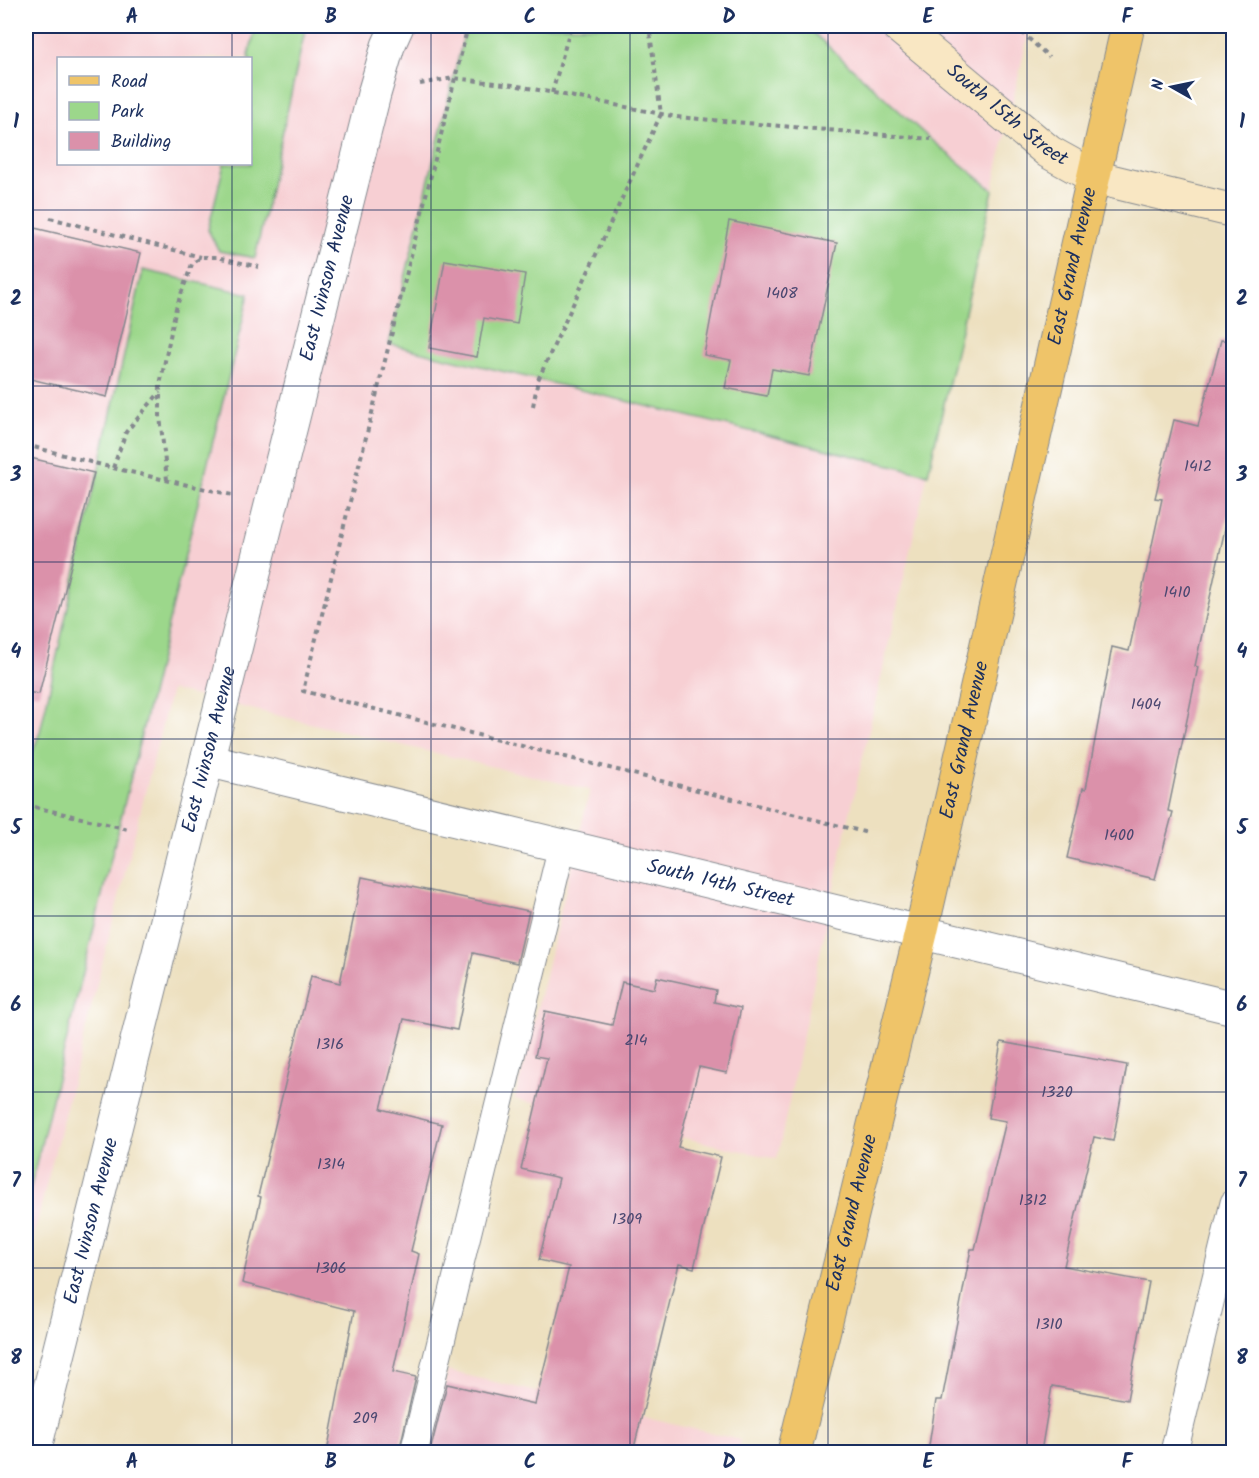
<svg xmlns="http://www.w3.org/2000/svg" width="1259" height="1478" font-family="Kalam,sans-serif">
<rect width="100%" height="100%" fill="#fff"/>
<filter id="ink" filterUnits="userSpaceOnUse"><feTurbulence type="fractalNoise" baseFrequency=".0167" numOctaves="2"/><feDisplacementMap in="SourceGraphic" scale="12" xChannelSelector="R" yChannelSelector="G"/><feConvolveMatrix kernelMatrix="1 2 1 2 8 2 1 2 1" color-interpolation-filters="sRGB"/></filter>
<filter id="wash" filterUnits="userSpaceOnUse"><feTurbulence type="fractalNoise" baseFrequency=".008" numOctaves="4" result="noise"/><feDisplacementMap in="SourceGraphic" scale="24" xChannelSelector="R" yChannelSelector="G"/><feGaussianBlur stdDeviation="1.35" result="paint"/><feColorMatrix in="noise" values="0 0 0 0 0 0 0 0 0 0 0 0 0 0 0 0 0 1.4 0 .05"/><feComposite in="paint" operator="in"/></filter>
<g filter="url(#wash)">
<rect width="100%" height="100%" fill="#ede0bf"/>
<!-- built -->
<path fill="#f7cfd3" fill-rule="evenodd" d="M26 26H1030L840 857 777 1159 515 1099 590 790 171 690 26 1266ZM58 58H250V164H58Z
M448 1371 740 1440 737 1452H427Z"/>
<!-- green -->
<path fill="#9cd78b" stroke="#5c8374" stroke-width="1.5" d="M256 26H306L255 258 219 251 208 230 224 164H250V58H248Z
M466 26H806L930 139 993 190 928 474 389 344Z
M143 270 249 294 26 1206V770L40 732Z"/>
<g id="blocks">
<!-- building -->
<path fill="#db91aa" d="M729 221 837 243 809 376 772 369 767 396 725 388 731 360 704 355Z
M26 226 141 253 107 397 26 378Z
M445 260 525 274 517 324 484 318 477 357 429 348Z
M1221 340 1233 341V516L1228 515 1195 666 1198 667 1168 811 1173 812 1155 879 1067 858 1083 788 1086 789 1112 647 1129 651 1162 499 1155 498 1174 420 1198 426Z
M26 457 94 473 39 694 26 692Z
M362 877 529 911 517 963 473 953 457 1030 404 1019 381 1109 442 1124 411 1251 419 1254 393 1372 416 1377 399 1452H327L354 1311 242 1283 261 1197 258 1196 311 976 340 983Z
M657 977 716 990 714 1002 741 1008 727 1073 699 1067 678 1147 721 1157 694 1268 679 1264 633 1452H430L447 1384 535 1404 569 1267 539 1260 559 1178 521 1169 547 1058 535 1056 545 1011 612 1025 622 982 654 989Z
M1001 1042 1127 1065 1113 1141 1094 1137 1064 1266 1149 1282 1127 1400 1052 1386 1041 1452H928L936 1400H942L971 1249H975L1006 1121 988 1118Z"/>
</g>
</g>
<g filter="url(#ink)">
<use href="#blocks" fill-opacity="0" stroke="#84888e" stroke-width="1.5"/>
<g fill="none" stroke-linecap="round" stroke-linejoin="round">
<!-- service casing -->
<g stroke="#84888e" stroke-width="29">
<path id="service" d="M414 1452 562 846
M1174 1452 1234 1203"/>
</g>
<!-- minor casing -->
<g stroke="#84888e" stroke-width="35">
<g id="minor">
<path id="s1" d="M207 760 1234 1008"/>
</g>
</g>
<!-- tertiary casing -->
<g stroke="#84888e" stroke-width="35">
<g id="tertiary">
<path id="s2" d="M34 1452 374 94 388 46 397 26"/>
</g>
</g>
<!-- secondary casing -->
<g stroke="#84888e" stroke-width="35">
<g id="secondary">
<path id="s3" d="M898 26 1049 152 1094 177 1234 211"/>
</g>
</g>
<!-- primary casing -->
<g stroke="#84888e" stroke-width="35">
<g id="primary">
<path id="s4" d="M794 1452 921 933 1128 26"/>
</g>
</g>
<!-- path -->
<path stroke="#84888e" stroke-width="4" stroke-dasharray="4.5 4.5" stroke-linecap="butt" d="M468 26 303 691 868 833
M1015 26 1049 57
M420 84 453 78 513 85 677 117 931 139
M552 93 571 26
M50 218 201 257
M533 406 538 380 661 114 649 26
M26 445 113 468 232 495
M113 468 126 432 160 392
M167 480 160 416V385L176 308 192 264 202 257H217L259 267
M26 805 128 829"/>
<!-- service -->
<use href="#service" stroke="#fff" stroke-width="27"/>
<!-- minor -->
<use href="#minor" stroke="#fff" stroke-width="33"/>
<!-- tertiary -->
<use href="#tertiary" stroke="#fff" stroke-width="33"/>
<!-- secondary -->
<use href="#secondary" stroke="#f9e7c3" stroke-width="33"/>
<!-- primary -->
<use href="#primary" stroke="#efc469" stroke-width="33"/>
</g>
</g>
<!-- grid -->
<path fill="none" stroke="#1b2f5e" stroke-width="1.5" stroke-opacity="0.55" d="M232 26V58M431 26V1452M630 26V1452M828 26V1452M1027 26V1452M232 164V1452M26 210H1234M26 386H1234M26 562H1234M26 739H1234M26 916H1234M26 1092H1234M26 1268H1234"/>
<g text-anchor="middle" dominant-baseline="central" stroke-width="4.5" stroke-linejoin="round" paint-order="stroke">
<!-- number labels -->
<g font-size="16" fill="#4b4871">
<text x="782" y="293">1408</text>
<text x="1198" y="466">1412</text>
<text x="1177" y="592">1410</text>
<text x="1146" y="704">1404</text>
<text x="1119" y="835">1400</text>
<text x="636" y="1040">214</text>
<text x="330" y="1044">1316</text>
<text x="1057" y="1092">1320</text>
<text x="331" y="1164">1314</text>
<text x="1033" y="1200">1312</text>
<text x="627" y="1219">1309</text>
<text x="331" y="1268">1306</text>
<text x="1049" y="1324">1310</text>
<text x="365" y="1418">209</text>
</g>
<!-- street labels -->
<g font-size="20" fill="#1b2f5e" stroke="#fff">
<text stroke="none"><textPath href="#s3" startOffset="141">South 15th Street</textPath></text>
<text stroke="none"><textPath href="#s4" startOffset="1218">East Grand Avenue</textPath></text>
<text stroke="none"><textPath href="#s2" startOffset="1210">East Ivinson Avenue</textPath></text>
<text stroke="none"><textPath href="#s4" startOffset="732">East Grand Avenue</textPath></text>
<text stroke="none"><textPath href="#s2" startOffset="724">East Ivinson Avenue</textPath></text>
<text stroke="none"><textPath href="#s1" startOffset="528">South 14th Street</textPath></text>
<text stroke="none"><textPath href="#s4" startOffset="246">East Grand Avenue</textPath></text>
<text stroke="none"><textPath href="#s2" startOffset="238">East Ivinson Avenue</textPath></text>
</g>
</g>
<!-- margin -->
<rect width="1259" height="1478" fill="none" stroke="#fff" stroke-width="66"/>
<!-- legend -->
<rect x="57" y="57" width="195" height="108" fill="#ffffff" stroke="#a4acbf" stroke-width="1.5"/>
<rect x="69" y="76" width="30" height="9" fill="#efc469" stroke="#a4acbf" stroke-width="1.5"/>
<text x="111" y="87" font-size="18" fill="#1b2f5e">Road</text>
<rect x="69" y="102" width="30" height="18" fill="#9cd78b" stroke="#a4acbf" stroke-width="1.5"/>
<text x="111" y="117" font-size="18" fill="#1b2f5e">Park</text>
<rect x="69" y="132" width="30" height="18" fill="#db91aa" stroke="#a4acbf" stroke-width="1.5"/>
<text x="111" y="147" font-size="18" fill="#1b2f5e">Building</text>
<!-- north arrow -->
<g transform="translate(1172 87) rotate(279)" stroke="#ffffff" stroke-width="4.5" paint-order="stroke">
<path d="M0-4.5L10 22L0 15L-10 22Z" fill="#1b2f5e"/>
<text y="-9" font-size="16" font-weight="bold" text-anchor="middle" fill="#1b2f5e">N</text>
</g>
<rect x="33" y="33" width="1193" height="1412" fill="none" stroke="#1b2f5e" stroke-width="2"/>
<g font-size="20" text-anchor="middle" font-weight="bold" fill="#1b2f5e">
<text x="132" y="23">A</text>
<text x="331" y="23">B</text>
<text x="530" y="23">C</text>
<text x="729" y="23">D</text>
<text x="928" y="23">E</text>
<text x="1127" y="23">F</text>
<text x="16" y="128">1</text>
<text x="1242" y="128">1</text>
<text x="16" y="305">2</text>
<text x="1242" y="305">2</text>
<text x="16" y="481">3</text>
<text x="1242" y="481">3</text>
<text x="16" y="658">4</text>
<text x="1242" y="658">4</text>
<text x="16" y="834">5</text>
<text x="1242" y="834">5</text>
<text x="16" y="1011">6</text>
<text x="1242" y="1011">6</text>
<text x="16" y="1187">7</text>
<text x="1242" y="1187">7</text>
<text x="16" y="1364">8</text>
<text x="1242" y="1364">8</text>
<text x="132" y="1468">A</text>
<text x="331" y="1468">B</text>
<text x="530" y="1468">C</text>
<text x="729" y="1468">D</text>
<text x="928" y="1468">E</text>
<text x="1127" y="1468">F</text>
</g>
</svg>
